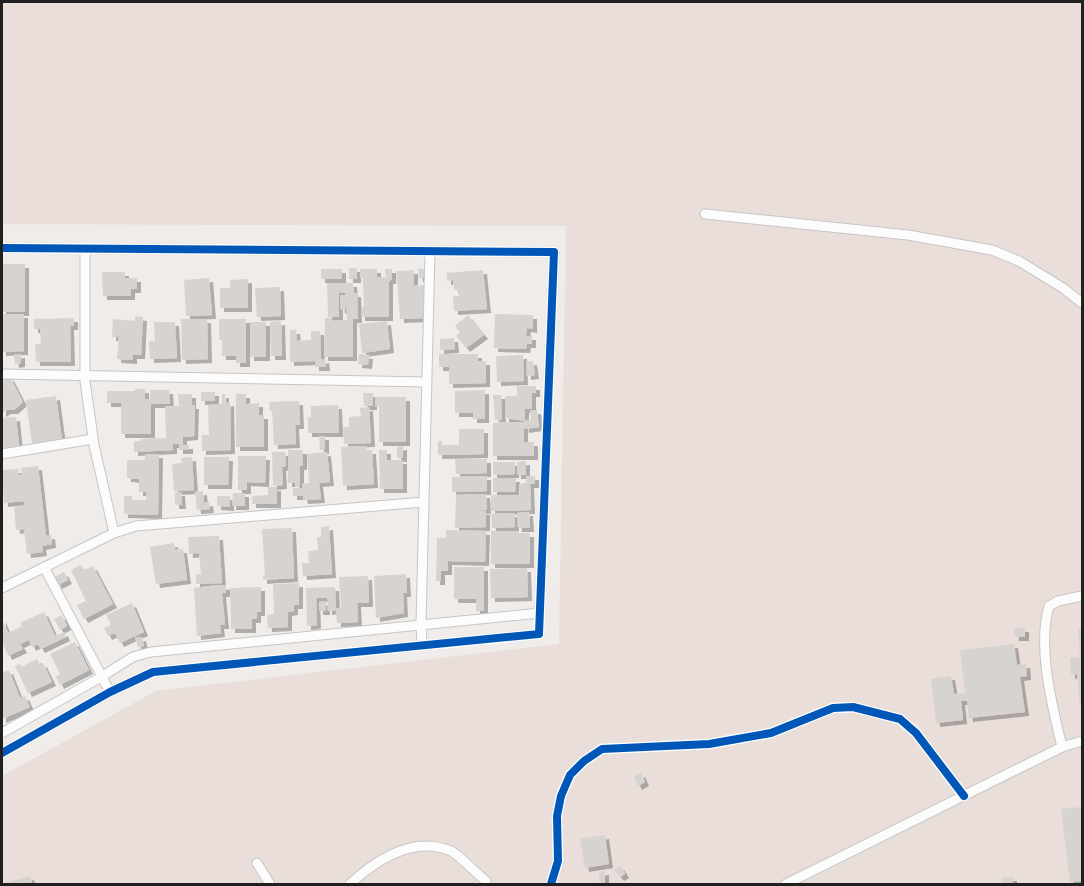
<svg xmlns="http://www.w3.org/2000/svg" width="1084" height="886" font-family="Quicksand,sans-serif">
<defs>
<filter id="shadow"><feDropShadow dx="4" dy="4" stdDeviation="0" flood-color="#0004"/></filter>
</defs>
<rect width="100%" height="100%" fill="#efece9"/>
<!-- military -->
<path fill="#e9ded9" d="M2 2H1082V884H2V776L156 691 559 644 566 226 2 224Z"/>
<!-- building -->
<path fill="#d6d3d0" filter="url(#shadow)" d="M2 264H25V312H2Z
M349 268H357V279H349Z
M321 269H342V279H321Z
M360 269H377V277H386L385 269H392V280H389V317H361V307H364L363 278H360Z
M418 269H425L426 278H419Z
M414 270V286L425 285 426 318 400 319 396 271Z
M483 270 487 309 454 311 453 296H459L458 289 454 290 453 280 447 281V273Z
M102 272H125V278H137V289H131V296H103Z
M209 278 212 315 186 316 184 280Z
M248 279V308H220V288H230V280Z
M327 283H353L354 293H357L358 319H353V357H324L325 318H331V321L347 320 346 297 345 310H341L340 295H346L345 293H339V317H328Z
M280 287 281 316 257 317 255 288Z
M2 314H24V351L2 352Z
M495 314 533 315V329L527 328 526 336H532V344H527L526 349 494 348Z
M468 315 484 335 466 348 456 336 460 333 455 326Z
M135 316 143 317 141 355H133V360L117 359 119 337H112L113 319 135 321Z
M74 318V326H70L71 362H36L35 344H41L40 329H34V319Z
M181 319H207L208 359 182 360Z
M219 319H246V363H236V356H222V340H219Z
M281 321 282 356H271L270 322Z
M387 321 390 349 362 353 359 324Z
M154 322H175L177 358 150 359 149 341H155Z
M250 322H266V357H250Z
M290 330H296L297 341 311 340V331H320L321 360 325 359 326 367H315V361L290 362Z
M454 338 455 349 440 350V339Z
M21 354V363L15 364 14 355Z
M359 354 369 355 368 365 358 364Z
M439 354H478V361H486V383L449 384V367H439Z
M523 355 524 381 497 382 496 356Z
M533 361 535 375 527 376 526 362Z
M10 377 23 402 14 410H7L2 413V381Z
M517 386H536V393H532V409H525V421L505 418V396H517Z
M135 389H145V399H150V390H169L170 404H151V434H121V403H107V391H135Z
M485 390V419H473V413H455V391Z
M201 392H215V401H201Z
M363 393H373V406H364Z
M178 394H192V405H195L194 436 183 437V445H189V450H179V444H173V450L134 452V441H141V439L166 438 165 406H179Z
M222 394H225V403L230 402 231 450 202 451V435H209L208 405 222 404Z
M236 394H246V404L259 403V415H264V447H236Z
M493 395H501L502 420H495Z
M56 396 62 440 32 444 26 400Z
M375 397H406V442H379V406L375 407Z
M299 401 300 425H295L296 444 274 445 272 411H270L269 402Z
M338 405 339 433H308V417H311V406Z
M369 407 371 443 344 444 343 427H349V417L361 416 360 408Z
M537 410 539 427 525 429 524 421 531 420 530 411Z
M16 417 19 446 2 448V418Z
M505 422H524V442H534V456H493V423Z
M459 429H484V454L438 455V441H442V445H459Z
M319 436H325V450H320Z
M366 446 367 450H372L374 484 343 486 341 447Z
M403 446V458H397V447Z
M288 450H303V466H300V487H295V483H288Z
M379 450H387V460H403V489H380Z
M272 452H285L286 466 282 467 283 485 273 486Z
M327 452 330 482 319 483 321 499 304 500 303 496H293V488H303L302 484 309 483 307 454Z
M145 454H159L158 515 124 514V496H132V500H146V492H139V479L127 478V460H145Z
M238 456H266L265 483 247 482V490H238Z
M192 457 194 490 174 491 172 464 182 463 181 458Z
M204 457H229L228 485H204Z
M455 459H487V473L456 474Z
M526 461V475H517V462Z
M493 462H515V474L493 475Z
M38 466 46 536 51 535 52 544 42 546 43 552 27 554 24 529 16 530 14 507 25 506 24 501 4 503 2 470 18 469 19 475H22L21 468Z
M487 476V491L452 492V477Z
M526 476H535V484H530L531 510 491 511V495H520L519 484 526 483Z
M493 478H516L515 492H493Z
M268 487H277V504H252V496L268 495Z
M203 491 204 503 209 502 210 509 197 510 195 492Z
M175 492H181L182 505H175Z
M233 493H245V506H232Z
M486 494 487 510 465 511H486V527L455 528 456 495Z
M217 496H230V507L217 506Z
M529 512 530 528H518L517 513Z
M515 513V527L492 528 491 514Z
M329 526 332 574 303 576 302 563H309L308 551 318 550 317 537H321V527Z
M292 528 294 578 263 580V576H265L262 529Z
M446 530 486 531 485 562 448 561V571H441V581H436L437 538H446Z
M491 531H519V533H530V564H491Z
M219 536 222 583 196 584V574H201L199 553 189 554 188 537Z
M174 543 175 550 183 549 187 580 156 584 150 547Z
M81 565 84 570 93 566 113 604 84 619 77 605 86 601 71 570Z
M454 567H484V611H476V599H454Z
M527 568 528 597 491 598 490 569Z
M64 572 68 580 58 585 55 577Z
M406 574 407 593H403L404 613 376 618 374 576Z
M368 576 369 603H357L358 622 337 623 336 610 328 611 327 598H316L317 625 307 626 306 588 335 587 336 608H341L339 577Z
M299 583V605H294V611L288 612V627L268 628 267 615 274 614 273 584Z
M218 585 226 586V593H222L225 625H220L221 633 197 636 194 588Z
M261 587V612H257V619H252V629H231L230 588Z
M326 601V611H319V602Z
M132 603 144 632 120 643 115 633 108 636 104 628 111 625 106 615Z
M44 612 55 636 64 632 66 637 41 649 38 644 32 647 29 640 20 644 23 649 8 656 2 641V618L8 633 22 626 20 623Z
M62 615 67 626 60 630 54 619Z
M1014 628H1025V637H1015Z
M1082 629V705L1080 706 1077 674 1071 675 1070 658 1080 657 1078 630Z
M142 637 144 646 138 647 135 638Z
M75 642 89 670 60 685 56 677 60 674 50 654Z
M1014 644 1017 665 1026 664 1027 676 1020 677 1025 712 969 718 967 701H961L963 720 936 723 931 679 951 676 954 694 965 693 960 650Z
M37 659 40 665 43 663 52 682 28 693 15 666 20 664 21 667Z
M9 670 20 698 25 696 30 707 2 719V673Z
M641 773 645 782 638 786 634 777Z
M1082 807V881L1070 882 1061 809Z
M605 835 609 864 585 868 580 839Z
M620 866 625 874 620 877 614 870Z
M605 871V884H600L599 872Z
M30 876 32 884H2Z
M1003 877H1013V884H1003Z"/>
<g fill="none" stroke-linecap="round" stroke-linejoin="round">
<!-- street casing -->
<g stroke="#c7c6c5" stroke-width="11">
<path id="street" d="M705 214 908 235 992 250 1019 261 1063 288 1082 303
M2 248 554 252 539 634 153 672 110 692 2 753
M85 249V381L94 445 114 533
M2 374 427 382
M2 454 93 439
M44 567 110 692
M2 588 114 533 136 526 424 502
M422 644 421 624 430 251
M2 733 101 677 133 657 151 652 540 613
M1062 747C1052 705 1037 647 1049 606L1058 601 1082 596
M257 863 270 884
M350 884C376 860 413 835 451 851 458 854 478 875 486 881V884
M551 884 558 861 557 816 561 796 570 775 584 761 602 749 709 744 771 733 833 708 853 707 900 719 916 733 964 796
M786 884 1062 747 1082 741"/>
</g>
<!-- street -->
<use href="#street" stroke="#fdfcfc" stroke-width="9"/>
<!-- cycleway casing -->
<g stroke="#fff" stroke-width="11">
<path id="cycleway" d="M2 248 554 252 539 634 153 672 110 692 2 753
M551 884 558 861 557 816 561 796 570 775 584 761 602 749 709 744 771 733 833 708 853 707 900 719 916 733 964 796"/>
</g>
<!-- cycleway -->
<use href="#cycleway" stroke="#0057b8" stroke-width="8"/>
</g>
<!-- border -->
<rect width="1084" height="886" fill="none" stroke="#202020" stroke-width="6"/>
</svg>
